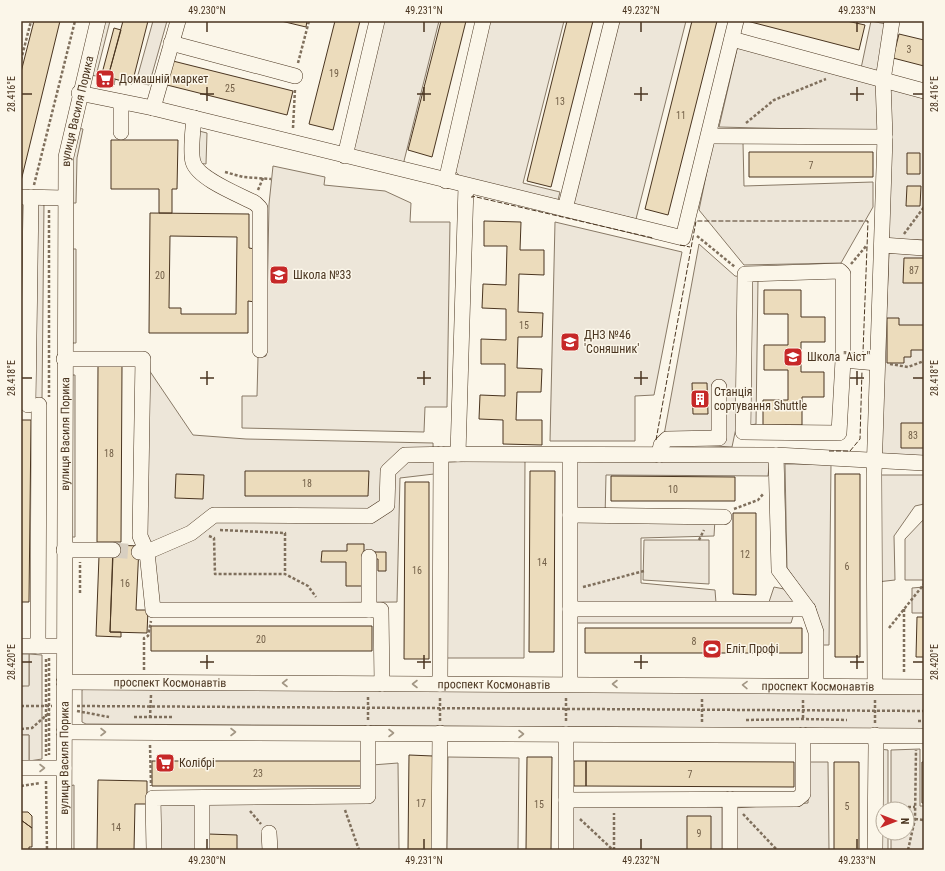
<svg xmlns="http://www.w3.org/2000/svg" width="945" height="871" font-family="'Roboto Condensed',sans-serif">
<rect width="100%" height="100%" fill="#fbf6e9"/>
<!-- green -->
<path fill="#ede6d9" stroke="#887966" d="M153 21H167L149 85 136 82Z
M378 21H439L402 169 346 155Z
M486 21H564L523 183 560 192 557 204 465 182 455 171Z
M617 21H686L636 219 572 204Z
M871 21 886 24 880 131 719 127 738 45 859 78Z
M889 87 924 96V240H889Z
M713 142 743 143 744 186 873 182V207L841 263 744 265 699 210Z
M273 166 325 177 324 185 385 191 411 203 410 222H450L447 407H425L424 432 242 428V396H257L258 357 266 356 269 204Z
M21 201 44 202 42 400H21Z
M555 222 682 252 654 395 635 396V441H550Z
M699 244 735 276 758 279 756 424 736 428 732 447 681 444 664 435Z
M889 253 924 254V457L880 456Z
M149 370 193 435 246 439 433 443 434 474 400 478 397 602 159 604 145 531Z
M770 459 768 476 606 475 605 518 715 519 714 536 641 538V583L715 590 716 603 769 602 774 587 789 590 797 604 791 623H573L574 460Z
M525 460 524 658H444L447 462Z
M785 464H831L829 645H821L816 609 787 568Z
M880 475H924V504L915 506 894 536 895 580 877 582Z
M924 519V580H905V539Z
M644 540H709V584L643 580Z
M924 587V613H912V588Z
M29 654 42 655V759L29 761V735H21V686L29 685Z
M86 688 924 692V729L86 724 82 722V690Z
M920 749V806H924V850H891V833H907V809H891V750Z
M448 757 519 758 518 850H447Z
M808 762H828L829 850H735L734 808 808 803Z
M398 763 399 850H158L156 800H373L372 765Z
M572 804 722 807V850H571Z"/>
<!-- parking -->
<path fill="#ede7d9" stroke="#887966" d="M104 21H110L96 76 90 75Z
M78 128 83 129 77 158 76 203H71L72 158Z
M195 130 207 133 206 164 195 163Z
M70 249H76V343H70Z
M70 375H75V537H70Z
M21 654H29V686H21Z
M21 735H29V761H21Z
M879 749 888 750V809H883V833H888V850H878Z
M74 785V850H69V786Z"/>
<!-- building -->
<path fill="#ecdcbc" stroke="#4a3520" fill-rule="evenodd" d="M34 21H60L21 181V72Z
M123 21H148L132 84 108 77Z
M281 21H307L306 27Z
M335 21H360L333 130 309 124Z
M441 21H466L432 157 408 150Z
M567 21H593L551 187 527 181Z
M692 21H717L668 215 645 209Z
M747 21H847L865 25 859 50Z
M114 28 121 30 108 77 115 79 114 85 100 81Z
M899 34 924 40V66L893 58Z
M173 61 293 91 287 115 167 85Z
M111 140H178L177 189H172V213H159V189H111Z
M749 152H873V177H749Z
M907 153H920V174H907Z
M907 186H921L920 206H906Z
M150 213 249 214V248L255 249V302L248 301V333H149ZM170 236 237 237 236 314H181V308H169Z
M484 221 521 222 520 250H544V275L519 274 518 312 543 313 542 337H518L517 368 542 369 541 392H517L516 420H542V445L503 444V420L479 419 480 395 505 396V364H481V339L506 340V309L482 308 483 284 506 285 507 246H484Z
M904 258H924V283H903Z
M764 290H801V317H825V342H801V372H824V397H802V425H763V400H788V370H764V345H788V314H764Z
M887 318H899V325H924V350H911V357H904V363H887Z
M98 365H122L121 542H97Z
M692 383H707L708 414H693Z
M21 420H31L29 602H21Z
M901 423H924V448H901Z
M245 471H369L368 496H245Z
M530 471H555L554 652H529Z
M176 474 204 475 203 499 175 498Z
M835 474H860V657H835Z
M611 476 735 477V501H611Z
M405 482H429V659H404Z
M733 513H756V595L733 594Z
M347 544H364V586H346V562H321L322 551H347Z
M113 545 139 546 136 610H148L147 633 110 632Z
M372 552H386V571H378V559H372Z
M99 556H113L110 632H121V637L96 636Z
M917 617H924V657H916Z
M151 626H372V651H151Z
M585 628H802V653H585Z
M409 755 433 756V850H408Z
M527 757H552L551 850H526Z
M152 761H364L363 786H152Z
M574 761H586V786H574Z
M586 761 794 762V787L586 786Z
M834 762H859V850H834Z
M922 762H924V803H922Z
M98 780 147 781V804H135L134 850H97Z
M21 812H28L32 816V828L21 820Z
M687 816H711V850H687Z
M21 820 32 828V847H29V850H21Z
M208 834 237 835V850H208Z"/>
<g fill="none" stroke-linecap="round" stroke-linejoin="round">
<!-- minor-tunnel -->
<path stroke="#d8cfc1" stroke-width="15" stroke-dasharray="15 8" stroke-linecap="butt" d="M113 550 139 552"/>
<!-- minor casing -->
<g stroke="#4a3520" stroke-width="16">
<g id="minor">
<path d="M732 39 924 91"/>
<path d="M171 43 295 76"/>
<path d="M79 93 153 108 683 238 736 21"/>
<path d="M121 102V132"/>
<path d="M153 108 178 21"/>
<path d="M194 118C193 130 190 151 193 162 198 179 240 195 255 203L260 208V350"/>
<path d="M709 136 885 137"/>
<path d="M345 156 377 21"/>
<path d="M446 181 483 21"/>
<path d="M466 186 458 454 776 455 924 463"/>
<path d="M22 197 64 198"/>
<path d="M565 209 612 21"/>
<path d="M882 245 924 248"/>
<path d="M840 271 843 274V360L839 433 743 432 745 274Z"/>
<path d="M64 359H143L140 536 147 552 153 610H381L382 684"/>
<path d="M843 360 877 363"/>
<path d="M28 405 31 197"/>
<path d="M659 455 661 445 667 439 719 438V387"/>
<path d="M776 455 779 570 808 609 816 632V686"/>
<path d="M570 515 724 517"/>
<path d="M64 550H113"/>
<path d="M139 552H147L191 533 214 515 370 516 387 505 388 471 405 455 458 454"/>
<path d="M369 557V610"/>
<path d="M570 609H808"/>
<path d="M21 646H64"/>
<path d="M38 646 39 405"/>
<path id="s1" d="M64 682 924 687"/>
<path d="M440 684 441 454"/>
<path d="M570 684V455"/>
<path d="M875 686 874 474 885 137 883 80 892 21"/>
<path d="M64 732 924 736"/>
<path d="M875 735 876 745 875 850"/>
<path d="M21 768H64"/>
<path d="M202 798V850"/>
<path d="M566 800 797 799 803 794V735"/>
<path d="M269 833 270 850"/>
<path id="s2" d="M64 850 66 157 98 21"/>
<path d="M154 850 153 798 368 796V733"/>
<path d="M439 850 440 733"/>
<path d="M566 850V734"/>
<path d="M730 850V799"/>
</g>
</g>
<!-- path -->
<path stroke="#7f6f5c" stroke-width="2.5" stroke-dasharray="3 2" stroke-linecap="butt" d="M21 60 31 21
M298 63 309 21
M746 123 774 100 826 79
M293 128 295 89
M225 172 243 177 271 179
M34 185 75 21
M258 190 263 178
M49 210V397
M904 234 924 207
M697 236 735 267
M851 264 867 245
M890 364 908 367 924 361
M734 509 758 500 764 493
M220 530 285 533V574
M209 536 214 538 215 574H285L308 586 316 597
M699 540 704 530
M583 587 644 571
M80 593V562
M904 609V672
M889 628 924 584
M49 658V755
M46 659V756
M144 670V638L148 636 151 621
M803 700V719
M21 706H52
M77 706 924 711
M77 711 109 717
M134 717H173
M150 718 151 695
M368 720V697
M746 720 803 719 847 720
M440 721V698
M566 721V698
M918 721H924
M702 722V699
M875 723V700
M21 729 32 728 50 712
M150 745 151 786
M46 781 47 850
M21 786 40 783
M888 807H915
M345 810 359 850
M250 811 261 824
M743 814 777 850
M580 819 613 850
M915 819 924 820
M614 850V813
M908 850 915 819 916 750"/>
<!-- minor -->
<use href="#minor" stroke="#fbf6e9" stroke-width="15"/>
<!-- fence -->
<path stroke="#4a3520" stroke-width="1" stroke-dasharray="5 2" stroke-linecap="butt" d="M472 198V196L653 238
M680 245 690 247
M656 440 696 221H868L863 352
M829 451H850L860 439 862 371"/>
</g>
<!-- one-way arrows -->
<defs><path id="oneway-chevron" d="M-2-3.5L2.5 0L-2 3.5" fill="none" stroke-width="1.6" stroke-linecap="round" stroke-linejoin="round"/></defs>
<g stroke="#a29684">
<use href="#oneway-chevron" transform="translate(285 683) rotate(-180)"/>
<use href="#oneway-chevron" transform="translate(415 684) rotate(-180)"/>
<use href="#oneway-chevron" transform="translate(615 684) rotate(-180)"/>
<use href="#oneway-chevron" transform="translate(745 685) rotate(-179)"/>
<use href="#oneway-chevron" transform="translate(103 732)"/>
<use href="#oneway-chevron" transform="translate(233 732)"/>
<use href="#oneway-chevron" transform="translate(391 733)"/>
<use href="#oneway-chevron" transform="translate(521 734)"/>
<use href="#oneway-chevron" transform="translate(42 768)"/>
</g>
<!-- ticks -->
<path fill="none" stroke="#4a3520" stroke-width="1.5" d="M207 22V32M424 22V32M641 22V32M857 22V32M207 87V101M424 87V101M641 87V101M857 87V101M22 94H32M200 94H214M417 94H431M634 94H648M850 94H864M913 94H923M207 371V385M424 371V385M641 371V385M857 371V385M22 378H32M200 378H214M417 378H431M634 378H648M850 378H864M913 378H923M207 655V669M424 655V669M641 655V669M857 655V669M22 662H32M200 662H214M417 662H431M634 662H648M850 662H864M913 662H923M207 839V849M424 839V849M641 839V849M857 839V849"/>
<!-- icons -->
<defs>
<g id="supermarket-square" transform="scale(1)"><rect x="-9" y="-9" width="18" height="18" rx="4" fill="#c62828" stroke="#fbf6e9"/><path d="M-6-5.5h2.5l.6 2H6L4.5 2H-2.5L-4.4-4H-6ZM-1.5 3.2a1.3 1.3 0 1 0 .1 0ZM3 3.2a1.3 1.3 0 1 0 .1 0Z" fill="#fff"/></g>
<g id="school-square" transform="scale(1)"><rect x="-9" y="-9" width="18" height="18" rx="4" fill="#c62828" stroke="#fbf6e9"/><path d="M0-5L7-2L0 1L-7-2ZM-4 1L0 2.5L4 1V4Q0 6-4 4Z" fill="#fff"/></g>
<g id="building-square" transform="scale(1)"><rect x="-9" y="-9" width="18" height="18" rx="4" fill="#c62828" stroke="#fbf6e9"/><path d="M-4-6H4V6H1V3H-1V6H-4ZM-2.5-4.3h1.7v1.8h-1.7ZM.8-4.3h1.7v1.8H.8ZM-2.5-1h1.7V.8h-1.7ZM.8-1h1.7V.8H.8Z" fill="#fff"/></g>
<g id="stadium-square" transform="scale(1)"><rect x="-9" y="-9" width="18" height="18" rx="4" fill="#c62828" stroke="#fbf6e9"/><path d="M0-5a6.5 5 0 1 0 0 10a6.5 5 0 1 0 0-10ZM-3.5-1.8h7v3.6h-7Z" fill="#fff"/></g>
</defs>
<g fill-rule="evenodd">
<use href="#supermarket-square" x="105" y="79"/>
<use href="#school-square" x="279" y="275"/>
<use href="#school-square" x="570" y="342"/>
<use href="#school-square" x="793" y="357"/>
<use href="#building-square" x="700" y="399"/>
<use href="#stadium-square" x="712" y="649"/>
<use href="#supermarket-square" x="165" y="763"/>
</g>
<g text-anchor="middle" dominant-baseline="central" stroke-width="3" stroke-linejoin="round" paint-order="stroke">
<!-- number labels -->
<g font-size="10" fill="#725f47">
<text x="909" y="49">3</text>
<text x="334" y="73">19</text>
<text x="230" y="88">25</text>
<text x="560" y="101">13</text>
<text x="681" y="115">11</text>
<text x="811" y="165">7</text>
<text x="914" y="270">87</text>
<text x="160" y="275">20</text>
<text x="524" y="325">15</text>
<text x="913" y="435">83</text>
<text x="109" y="453">18</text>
<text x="307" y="483">18</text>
<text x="673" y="489">10</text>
<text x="745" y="554">12</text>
<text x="542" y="562">14</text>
<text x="847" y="566">6</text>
<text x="417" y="570">16</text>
<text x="125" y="583">16</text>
<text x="261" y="639">20</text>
<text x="694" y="641">8</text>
<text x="258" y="773">23</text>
<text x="690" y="774">7</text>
<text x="421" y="803">17</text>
<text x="539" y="804">15</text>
<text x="847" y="806">5</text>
<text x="116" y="827">14</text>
<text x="699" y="833">9</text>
</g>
<!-- poi labels -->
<g font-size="12" fill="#4a3520" stroke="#fbf6e9" text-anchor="start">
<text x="119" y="79">Домашній маркет</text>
<text x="293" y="275">Школа №33</text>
<text x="584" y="335">ДНЗ №46<tspan x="584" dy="14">'Соняшник'</tspan></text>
<text x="807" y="357">Школа "Аіст"</text>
<text x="714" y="392">Станція<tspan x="714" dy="14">сортування Shuttle</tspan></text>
<text x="726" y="649">Еліт Профі</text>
<text x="179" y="763">Колібрі</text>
</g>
<!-- street labels -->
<g font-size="12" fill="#4a3520" stroke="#fbf6e9">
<text stroke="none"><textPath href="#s2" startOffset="740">вулиця Василя Порика</textPath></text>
<text stroke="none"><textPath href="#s2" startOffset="416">вулиця Василя Порика</textPath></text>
<text stroke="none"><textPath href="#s1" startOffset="106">проспект Космонавтів</textPath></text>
<text stroke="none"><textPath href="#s1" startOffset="430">проспект Космонавтів</textPath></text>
<text stroke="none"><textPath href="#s1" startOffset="754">проспект Космонавтів</textPath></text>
<text stroke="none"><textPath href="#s2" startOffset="92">вулиця Василя Порика</textPath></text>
</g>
</g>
<!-- border -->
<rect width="945" height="871" fill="none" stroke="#fbf6e9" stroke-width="44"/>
<!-- north arrow -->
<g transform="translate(895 821) rotate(90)"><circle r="19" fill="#fbf6e9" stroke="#b4a999"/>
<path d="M0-3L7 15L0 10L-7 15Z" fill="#c62828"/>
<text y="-6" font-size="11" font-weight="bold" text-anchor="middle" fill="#4a3520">N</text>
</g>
<rect x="22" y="22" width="901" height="827" fill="none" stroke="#4a3520" stroke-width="1.5"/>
<g font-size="10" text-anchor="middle" fill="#4a3520">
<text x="207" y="14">49.230°N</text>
<text x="424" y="14">49.231°N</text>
<text x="641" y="14">49.232°N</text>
<text x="857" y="14">49.233°N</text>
<text transform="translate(934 94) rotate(-90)" y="4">28.416°E</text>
<text transform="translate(11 94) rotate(-90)" y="4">28.416°E</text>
<text transform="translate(934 378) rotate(-90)" y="4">28.418°E</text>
<text transform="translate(11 378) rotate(-90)" y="4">28.418°E</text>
<text transform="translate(934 662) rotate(-90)" y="4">28.420°E</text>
<text transform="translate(11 662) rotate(-90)" y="4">28.420°E</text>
<text x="207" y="864">49.230°N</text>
<text x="424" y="864">49.231°N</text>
<text x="641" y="864">49.232°N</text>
<text x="857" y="864">49.233°N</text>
</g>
</svg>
